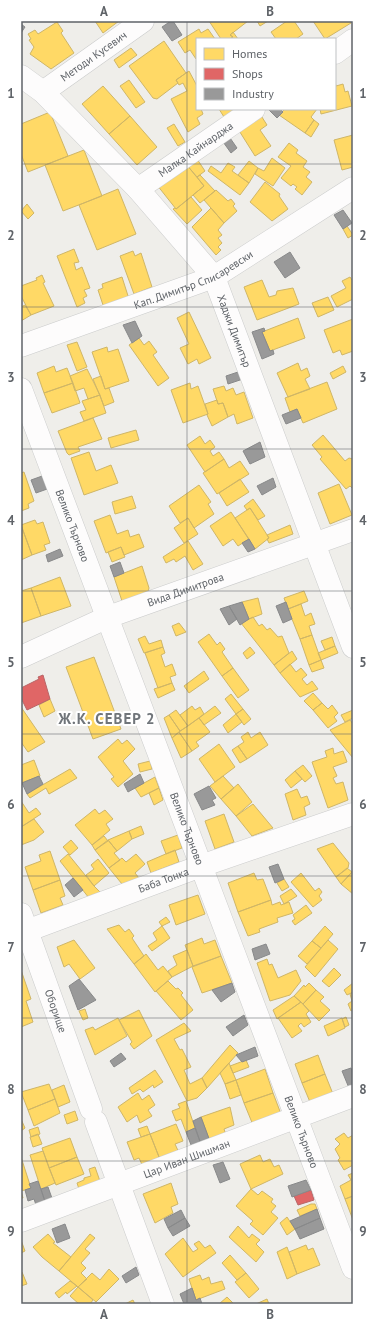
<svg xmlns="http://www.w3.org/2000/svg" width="374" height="1325" font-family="'PT Sans',sans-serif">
<rect width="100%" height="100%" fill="#efeeea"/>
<!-- homes -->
<path fill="#ffd966" stroke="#cfb667" d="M95 21H119L103 33Z
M209 21H248L230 35 233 37 230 39H221Z
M257 21H268L260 26Z
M287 21H294L303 34 296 39H276L271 32Z
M313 21H349L351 23 325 39Z
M57 22 63 31 61 33 74 53 51 69 30 54 34 47 29 40 31 39 28 34 35 30 38 34Z
M199 29 201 33 208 29 215 39H197L196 59 190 50 185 53 178 42Z
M233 32 238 39H230L233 37 230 35Z
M164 41 186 73 176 80 178 83 157 99 153 98 129 66Z
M131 48 137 55 119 68 114 60Z
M189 71 197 86V109H201L203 114 197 118 200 124 188 132 171 99 187 91 183 83 179 85 176 80Z
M129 80 145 102 136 108 120 86Z
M335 82 336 86 343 84 345 92 348 91 352 106 321 114 320 109H335Z
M103 86 130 116 109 134 82 104Z
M219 109H236L224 117Z
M285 109H317L311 117 314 120 305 133 279 115Z
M50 112 68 156 28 172 21 154V124Z
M260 114 267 125 260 130 271 146 255 156 238 129Z
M130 116 157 147 137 165 109 134Z
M314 120 319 124 311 137 305 133Z
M174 124 185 142 178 146 167 128Z
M353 135V167L342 170 334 140Z
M289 143 298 150 296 153 307 161 303 167 310 172 306 177 312 182 302 195 295 189 297 187 293 184 291 186 281 178 291 166 278 157Z
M84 150 102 196 63 211 45 165Z
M195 156 205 171 197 177 186 164Z
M272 158 285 168 273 186 255 174 258 168 264 171Z
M249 161 258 168 249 183 238 175Z
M228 163 235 167 232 171 249 183 240 195 208 171 211 166 221 173Z
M186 164 204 186 176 209 157 185Z
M200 175 215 191 200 203 193 195 204 186 197 177Z
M265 182 280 194 279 196 288 209 272 221 250 202Z
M118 189 136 234 97 250 79 205Z
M216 190 228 201 231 199 235 204 233 206 237 211 224 223 204 200Z
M191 197 202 210 187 224 173 209 175 208 176 209Z
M27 204 34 213 28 219 21 211Z
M211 208 224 223 218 230 222 235 218 238 222 243 218 247 221 250 216 255 192 227Z
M347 226 353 235 348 238 343 229Z
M74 249 79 262 74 263 76 270 82 267 90 288 84 290 87 296 83 298 85 303 77 307 57 256Z
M133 251 135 256 141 253 152 287 134 294 120 256Z
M42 275 45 282 43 283 54 306 31 315 21 296V286L37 280 36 278Z
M122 277 129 299 104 308 98 290 103 288 102 284Z
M350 277 352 280H353V299L337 307 331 296 346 288 342 281Z
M262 280 269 297 276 295 277 291 293 288 299 304 257 320 244 287Z
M328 297 334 310 318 317 312 303Z
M25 305 31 315 21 321V307Z
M189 312 211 358 199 364 197 359 188 364 180 348 189 344 177 318Z
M298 318 305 338 270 351 262 332Z
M353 319V351L342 355 340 350 333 353 324 330Z
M139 338 144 345 149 341 157 352 153 355 169 378 158 386 129 345Z
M77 342 87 367 77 371 67 345Z
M107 347 108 352 118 349 129 381 105 389 92 352Z
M298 363 301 371 307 368 310 376 305 379 310 389 288 397 277 373Z
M54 366 56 372 67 368 73 383 44 393 37 373Z
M343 366 346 372 333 379 330 373Z
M87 369 100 395 88 399 84 388 75 391 70 376Z
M101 376 105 389 109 388 114 402 104 406 93 379Z
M327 382 337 409 303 423 297 409 290 412 285 398Z
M73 383 80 403 52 413 44 393Z
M190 383 191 389 198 386 208 414 183 423 171 390Z
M224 386 226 391 233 388 236 395 244 392 253 418 237 424 234 414 228 417 223 403 218 404 213 389Z
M100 395 106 413 84 421 80 412 86 410 82 401Z
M217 400 218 404 223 403 228 417 212 426 207 415 208 414 205 404Z
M93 418 102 439 78 447 80 451 69 455 67 453 58 431Z
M136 430 139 440 111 448 108 438Z
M323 435 345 461 349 458 353 459V489L350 486 346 489 320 459 322 457 312 445Z
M200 436 205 444 210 440 215 447 210 451 213 456 219 452 224 459 205 472 187 445Z
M89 452 96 471 111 465 118 483 84 495 71 458Z
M224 459 229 468 240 461 249 474 217 494 203 473Z
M24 472 34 501 28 504 29 508 21 511V473Z
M240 479 249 492 227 506 219 493Z
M339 484 352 515 330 524 318 493Z
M199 485 211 502 208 504 214 514 194 528 188 518 180 523 169 506Z
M132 496 136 508 115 514 112 502Z
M253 499 265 516 258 520 250 508 247 510 244 506Z
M250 508 269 538 255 549 235 518Z
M231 512 249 539 238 546 233 539 223 546 210 526Z
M110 515 117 534 128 530 130 537 139 534 144 547 124 555 121 547 106 553 94 521Z
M188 518 198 534 184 543 174 528Z
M35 520 37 524 43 522 50 543 44 545 46 550 32 555 21 525Z
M21 525 32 555 21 560Z
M290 525 293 534 269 543 267 539 269 538 267 535Z
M188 541 203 564 193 570 185 556 176 562 174 559 166 563 163 557Z
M121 547 125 557 112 562 108 552Z
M142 566 149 588 148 592 122 601 114 577Z
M60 577 71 606 41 616 31 588Z
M31 588 41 616 21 623V591Z
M304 591 308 601 288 609 284 598Z
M258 598 262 614 249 619 242 602Z
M301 604 305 616 311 613 315 624 309 626 312 635 300 639 288 609Z
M253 617 259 626 262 624 267 630 270 628 278 637 282 636 289 653 274 665 241 623Z
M179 623 186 632 176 636 172 626Z
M209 634 217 645 220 642 225 649 222 652 233 668 222 676 198 642Z
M312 635 321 660 309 665 300 639Z
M145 636 149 644 161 640 163 647 144 653 138 639Z
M332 637 335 646 325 650 321 641Z
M335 646 338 653 321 660 318 653Z
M163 647 165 653 161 655 165 667 172 664 176 675 170 677 172 683 158 688 145 653Z
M250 647 255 653 247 659 243 653Z
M292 651 297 659 280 673 274 665Z
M94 657 121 729 93 739 66 667Z
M321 660 324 668 312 672 309 665Z
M290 664 296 672 301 668 307 675 302 679 307 685 312 681 318 689 300 697 280 673Z
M233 668 249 690 238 698 222 676Z
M204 671 209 679 189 693 184 686Z
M172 683 175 690 158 698 154 689Z
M313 693 322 703 313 710 304 701Z
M231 694 243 709 236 714 225 699Z
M50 699 55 711 44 717 39 705Z
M322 703 328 709 332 705 338 713 334 717 337 721 328 728 313 710Z
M192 706 195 710 200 707 204 714 188 726 180 715Z
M215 706 221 713 204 725 199 718Z
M21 707 45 742 28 752 21 742Z
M243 709 251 719 244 725 236 714Z
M176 710 188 726 180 731 169 715Z
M353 710V718L345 722 341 715Z
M236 714 242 722 228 733 223 725Z
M169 715 180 731 172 738 164 718Z
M199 718 210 732 196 742 199 746 192 751 179 732Z
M350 720 353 724V758L330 730Z
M179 732 192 751 181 758 172 738Z
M248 732 251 738 260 732 268 745 247 759 238 746 244 742 241 737Z
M118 739 122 744 127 740 135 749 123 761 133 774 118 787 111 779 114 777 98 757Z
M219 744 235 767 215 782 199 759Z
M238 746 247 759 240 763 232 750Z
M333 748 334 754 343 751 347 762 333 767 337 776 333 778 336 784 343 782 348 800 328 808 312 762 327 757 325 751Z
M34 760 40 776 21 783V765Z
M150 761 152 769 140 772 138 764Z
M303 765 312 776 305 782 295 771Z
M70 769 77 778 49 794 46 788 30 798 27 794Z
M295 771 302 779 291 788 285 780Z
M223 776 234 788 221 799 210 786Z
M155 777 159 788 141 797 135 788Z
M238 784 252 802 236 816 221 799Z
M159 788 163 800 154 805 149 793Z
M297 789 301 798 307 796 310 804 304 807 306 815 293 820 285 794Z
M21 801 29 813 36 808 41 814 21 827Z
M253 804 273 828 252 836 236 816Z
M95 809 99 814 105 810 113 819 106 824 110 830 92 845 75 825Z
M224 814 234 842 215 849 205 821Z
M34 819 44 832 34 840 21 845V827Z
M141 826 144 834 132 839 129 831Z
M129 831 132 839 117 851 108 840Z
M178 835 182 848 166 854 161 841Z
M104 836 108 841 95 850 92 845Z
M71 840 78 848 70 855 63 847Z
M108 840 117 851 114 853 120 860 109 868 95 850Z
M333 843 349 863 348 868 336 877 317 849Z
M175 850 179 862 151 873 147 862Z
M50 851 60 880 33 890 25 867 41 861 39 855Z
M68 854 94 886 100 892 89 898 60 861Z
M136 854 145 864 135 873 139 878 122 884 109 868 122 858 126 862Z
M98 859 109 873 94 886 86 875 94 869 91 865Z
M347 868 352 872 341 884 336 877Z
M352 872 353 873V894L341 884Z
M254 873 257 880 263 879 271 900 238 912 228 883Z
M301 873 315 891 319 888 322 892 319 896 322 900 313 907 291 882Z
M284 879 289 887 282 891 277 883Z
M60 880 65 896 60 898 63 905 41 913 33 890Z
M291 889 297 896 284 904 280 896Z
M198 895 205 914 176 925 169 905Z
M271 900 272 905 280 902 281 905 289 902 293 913 277 918 278 922 259 929 260 932 248 936 238 912Z
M306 905 312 913 295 925 292 921 295 919 293 915Z
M166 917 170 922 162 926 159 922Z
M119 925 125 932 129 929 134 936 132 938 144 956 134 964 107 929Z
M162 926 170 938 152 951 148 946 157 940 153 933Z
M325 926 333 934 321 948 312 941Z
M202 938 204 944 215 940 221 956 193 966 185 945Z
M74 940 95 968 80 979 69 964 64 967 57 947Z
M328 940 338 949 315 977 305 967Z
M312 941 321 948 307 964 298 956Z
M187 950 193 966 172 977 168 971 177 965 173 956Z
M146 954 158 970 163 966 172 977 155 992 134 964Z
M221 956 232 983 202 993 192 967Z
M267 959 269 965 272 964 278 978 296 970 301 981 290 995 270 1001 257 963Z
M334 968 341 975 329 987 322 981Z
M21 970 31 999 26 1001 33 1022 21 1027Z
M168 981 176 989 178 988 183 993 181 995 193 1010 181 1020 156 991Z
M309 983 316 990 303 1004 294 996 304 985 305 987Z
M353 983V992L347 995 344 990Z
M316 990 324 997 320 1001 330 1010 319 1021 303 1004Z
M353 992V1010L351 1011 348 1004 352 1001 350 994Z
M294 996 301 1002 277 1019 273 1010Z
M301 1002 309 1011 306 1014 311 1022 304 1027 301 1023 298 1026 302 1031 292 1038 278 1018Z
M85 1009 88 1018 83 1020 79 1011Z
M139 1010 152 1036 134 1049 130 1044 132 1042 119 1020Z
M346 1017 349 1025 345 1027 342 1019Z
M118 1018 127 1036 95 1055 85 1030 93 1027 95 1030Z
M342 1018 345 1028 328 1036 324 1026Z
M184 1023 191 1031 174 1039 180 1050 182 1049 191 1067 184 1070 190 1084 202 1078 207 1088 197 1098 187 1101 156 1040Z
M230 1045 238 1053 207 1088 202 1078Z
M318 1055 325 1074 302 1083 295 1064Z
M246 1060 249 1067 233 1073 230 1066Z
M229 1063 236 1080 225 1084 220 1073Z
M265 1069 273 1093 244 1103 236 1080Z
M155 1070 163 1082 154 1088 153 1085 143 1092 140 1089 132 1094 129 1088Z
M325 1074 333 1094 310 1102 302 1083Z
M236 1080 241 1095 230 1099 225 1084Z
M49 1084 55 1099 28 1110 21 1092Z
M64 1085 70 1102 58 1107 52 1090Z
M138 1093 142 1100 149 1095 155 1105 148 1110 152 1116 140 1123 137 1115 127 1122 118 1107Z
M273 1093 281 1114 253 1125 244 1103Z
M55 1099 60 1113 34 1126 28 1110Z
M186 1101 195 1128 186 1132 181 1119 176 1121 172 1111 180 1108 178 1104Z
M230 1107 234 1125 224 1129 227 1138 211 1144 201 1117Z
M75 1111 78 1120 67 1124 64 1115Z
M21 1119 25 1128 21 1131Z
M176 1124 183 1141 175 1144 180 1155 161 1162 150 1134Z
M147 1126 150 1134 141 1137 138 1129Z
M38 1127 40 1134 31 1137 29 1130Z
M344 1133 348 1138 353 1135V1165L344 1170 338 1160 340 1158 335 1149 340 1144 335 1139Z
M38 1134 42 1144 33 1147 30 1137Z
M150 1134 161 1162 144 1169 139 1158 134 1160 127 1142Z
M70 1138 77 1157 49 1168 42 1148Z
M43 1151 55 1183 41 1189 30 1155Z
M260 1155 263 1162 270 1159 274 1167 279 1165 283 1174 251 1189 240 1164Z
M21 1157 31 1188 21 1191 23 1198H21Z
M77 1157 84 1174 56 1185 49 1168Z
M95 1167 101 1184 80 1192 77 1183 84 1180V1178L91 1176 89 1169Z
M353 1173V1196L345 1199 340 1186 351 1180 348 1175Z
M171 1183 178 1204 171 1207 173 1213 155 1223 143 1194Z
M251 1189 258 1195 262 1191 273 1199 271 1202 276 1206 271 1212 278 1218 263 1235 250 1224 253 1221 236 1206Z
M353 1196V1220L345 1199Z
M311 1204H315L317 1209 300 1216 297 1210Z
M287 1217 295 1229 287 1235 280 1223Z
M238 1226 249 1238 252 1234 260 1240 256 1244 264 1252 256 1262 229 1237Z
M48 1234 55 1242 53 1243 71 1257 59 1271 42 1257 33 1247Z
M90 1234 95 1238 85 1249 90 1253 81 1263 86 1268 81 1273 87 1279 78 1287 59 1271Z
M183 1238 193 1252 198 1249 194 1244 199 1241 205 1248 210 1245 216 1253 183 1277 165 1254Z
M21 1240 25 1251 21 1253Z
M306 1245 308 1250 313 1248 320 1265 297 1274 289 1252Z
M287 1247 297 1274 287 1279 277 1252Z
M230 1255 246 1273 237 1280 222 1263Z
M109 1269 119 1279 96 1302 78 1287 92 1273 100 1280Z
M21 1272H22L27 1284 21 1286Z
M246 1273 259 1289 249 1298 235 1282Z
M200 1275 202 1280 209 1277 211 1284 222 1281 225 1289 196 1300 189 1279Z
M70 1281 77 1286 67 1294 66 1292 59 1298 55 1293Z
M78 1287 93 1300 90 1304H79L70 1296Z
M227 1297 234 1304H219Z
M267 1299 269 1304H256Z
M133 1300 135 1304H125Z"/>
<!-- shops -->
<path fill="#e06666" stroke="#b96567" d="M43 675 50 699 27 710 21 698V688L39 679 38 677Z
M311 1190 314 1200 298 1205 294 1196Z"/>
<!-- industry -->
<path fill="#999" stroke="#88898a" d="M171 21H173L182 35 172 41 162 27Z
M21 24 25 27 21 33Z
M268 109H280L283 112 277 118Z
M228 135 237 148 231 153 221 139Z
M343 210 352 223 343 229 334 215Z
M290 252 300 268 285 278 274 262Z
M135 321 142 336 132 343 123 325Z
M264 328 265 331 262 332 270 351 273 350 274 354 262 359 252 332Z
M241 371 243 379 228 384 226 376Z
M297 409 301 418 286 424 282 415Z
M260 442 265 457 250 464 243 451Z
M45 475 50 488 36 493 31 480Z
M273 478 276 487 262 495 257 486Z
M249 539 255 549 248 552 242 543Z
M60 549 63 556 48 562 46 555Z
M120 562 124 573 114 577 110 566Z
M242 602 249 619 240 625 229 606Z
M286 602 292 619 283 623 276 606Z
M229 606 237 619 229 625 220 609Z
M140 774 144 783 128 792 124 784Z
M39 776 43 784 27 794 22 783Z
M209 786 216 798 212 800 215 805 202 810 194 794Z
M278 864 284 879 275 883 269 867Z
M73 878 83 890 74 897 65 885Z
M266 944 270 954 255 960 252 949Z
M79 979 96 1000 78 1010 69 986Z
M232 983 235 992 221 1002 212 990Z
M244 1015 248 1025 233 1036 226 1027Z
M255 1047 258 1056 242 1062 236 1055Z
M121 1053 126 1059 114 1067 110 1061Z
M351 1068 353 1074V1086L349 1088 342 1071Z
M201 1117 211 1144 202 1147 193 1121Z
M195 1128 202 1147 193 1150 186 1132Z
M223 1162 230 1179 220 1183 213 1165Z
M306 1180 311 1190 292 1197 288 1186Z
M38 1181 47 1208 38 1211 34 1199 28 1201 25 1190 31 1188 29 1184Z
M48 1187 53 1201 46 1204 41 1189Z
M317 1209 320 1218 295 1229 290 1221Z
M181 1210 185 1218 168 1228 164 1219Z
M185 1218 190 1226 173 1236 168 1228Z
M320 1218 324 1229 300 1239 295 1229Z
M65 1224 70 1238 57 1243 52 1229Z
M136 1267 139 1275 126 1283 122 1276Z
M192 1288 196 1300 200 1298 202 1304H184L180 1294Z"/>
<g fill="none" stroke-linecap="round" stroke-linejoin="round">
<!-- minor casing -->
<g stroke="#cbcccc" stroke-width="23">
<g id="minor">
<path d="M335 53 353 40"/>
<path id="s1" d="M21 76 43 92 138 189 214 277 353 647"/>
<path id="s2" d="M43 92 143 21"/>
<path id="s3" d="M138 189 254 109"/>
<path id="s4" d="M21 346 214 277 353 188"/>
<path id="s5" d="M21 389 353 1268"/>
<path id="s6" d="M21 657 108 617 353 530"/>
<path id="s7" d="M21 914 91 1109"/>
<path id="s8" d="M21 933 201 866 353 814"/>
<path d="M96 1122 163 1304"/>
<path id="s9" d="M21 1221 353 1096"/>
</g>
</g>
<!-- minor -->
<use href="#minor" stroke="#fdfcfc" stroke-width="22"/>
</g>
<!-- grid -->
<path fill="none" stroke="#5f6368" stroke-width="1" stroke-opacity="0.55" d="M187 21V1304M21 164H353M21 307H353M21 449H353M21 591H353M21 734H353M21 876H353M21 1018H353M21 1161H353"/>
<g text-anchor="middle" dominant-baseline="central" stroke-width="4" stroke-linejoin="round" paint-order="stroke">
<!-- street labels -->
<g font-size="11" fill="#5f6368" stroke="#fff">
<text stroke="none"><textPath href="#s2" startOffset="62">Методи Кусевич</textPath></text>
<text stroke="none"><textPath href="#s3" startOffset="70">Малка Кайнарджа</textPath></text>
<text stroke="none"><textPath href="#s4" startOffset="185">Кап. Димитър Списаревски</textPath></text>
<text stroke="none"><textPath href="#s1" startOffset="337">Хаджи Димитър</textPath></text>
<text stroke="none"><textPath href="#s5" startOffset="146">Велико Търново</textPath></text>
<text stroke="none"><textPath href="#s6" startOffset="178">Вида Димитрова</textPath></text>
<text stroke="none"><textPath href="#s5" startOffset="470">Велико Търново</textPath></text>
<text stroke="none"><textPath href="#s8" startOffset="152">Баба Тонка</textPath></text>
<text stroke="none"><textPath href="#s7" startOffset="103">Оборище</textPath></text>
<text stroke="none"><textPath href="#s5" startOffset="794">Велико Търново</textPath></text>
<text stroke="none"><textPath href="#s9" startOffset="177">Цар Иван Шишман</textPath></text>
</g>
<!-- district labels -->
<g font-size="15" font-weight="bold" letter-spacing="1" fill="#70757a" stroke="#fff">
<text x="107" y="718">Ж.К. СЕВЕР 2</text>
</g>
</g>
<!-- border -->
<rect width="374" height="1325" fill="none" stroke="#ffffff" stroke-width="44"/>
<!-- legend -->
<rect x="196" y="38" width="140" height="72" fill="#ffffff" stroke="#bfc1c3"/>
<rect x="204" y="48" width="20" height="12" fill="#ffd966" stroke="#bfc1c3"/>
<text x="232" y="58" font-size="12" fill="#5f6368">Homes</text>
<rect x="204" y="68" width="20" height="12" fill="#e06666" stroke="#bfc1c3"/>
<text x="232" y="78" font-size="12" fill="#5f6368">Shops</text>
<rect x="204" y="88" width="20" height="12" fill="#999999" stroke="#bfc1c3"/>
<text x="232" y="98" font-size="12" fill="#5f6368">Industry</text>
<rect x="22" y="22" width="330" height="1281" fill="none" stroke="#5f6368" stroke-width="1.5"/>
<g font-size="13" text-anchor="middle" font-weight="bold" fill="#5f6368">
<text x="104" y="16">A</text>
<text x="270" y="16">B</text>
<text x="11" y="98">1</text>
<text x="363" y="98">1</text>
<text x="11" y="240">2</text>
<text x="363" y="240">2</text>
<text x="11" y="382">3</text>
<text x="363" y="382">3</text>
<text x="11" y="525">4</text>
<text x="363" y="525">4</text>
<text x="11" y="667">5</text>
<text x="363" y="667">5</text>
<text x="11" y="809">6</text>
<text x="363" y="809">6</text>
<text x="11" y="952">7</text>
<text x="363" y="952">7</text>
<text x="11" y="1094">8</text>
<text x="363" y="1094">8</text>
<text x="11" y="1236">9</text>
<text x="363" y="1236">9</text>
<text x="104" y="1319">A</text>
<text x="270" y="1319">B</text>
</g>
</svg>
